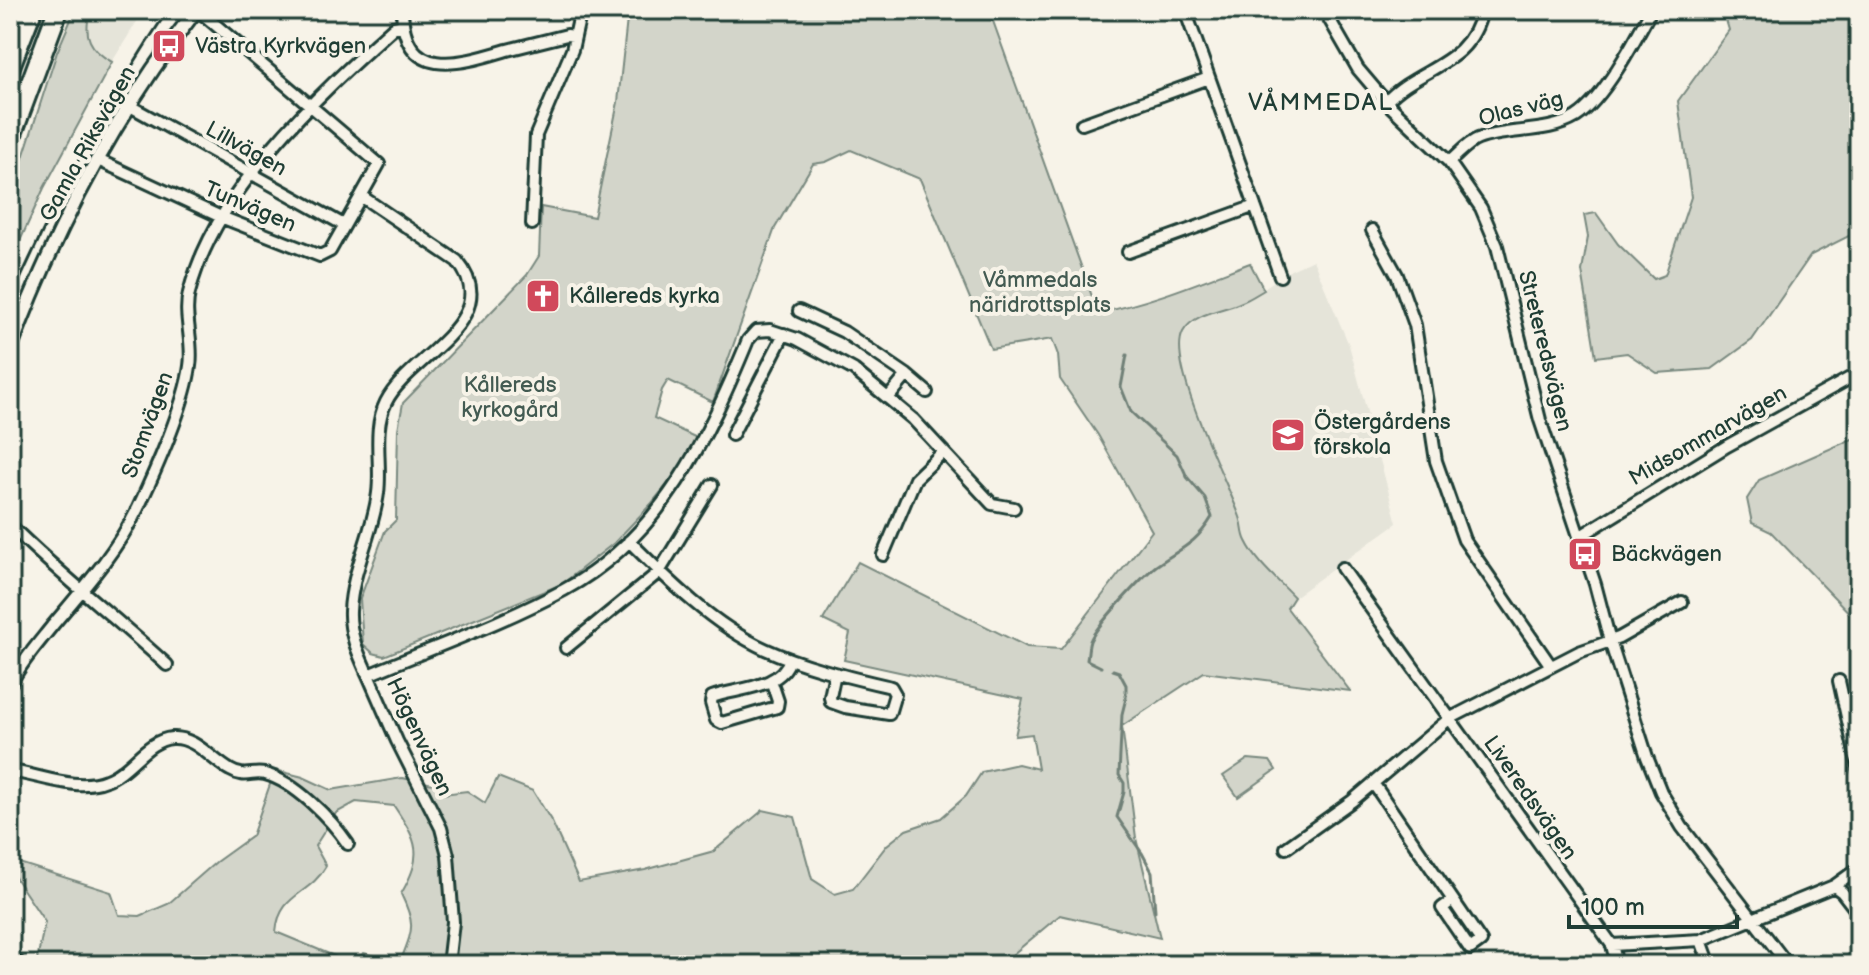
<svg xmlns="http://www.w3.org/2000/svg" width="1869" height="975" font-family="'Balsamiq Sans',sans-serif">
<rect width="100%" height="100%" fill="#f7f3e8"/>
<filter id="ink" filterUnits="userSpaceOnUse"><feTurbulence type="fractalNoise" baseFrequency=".0125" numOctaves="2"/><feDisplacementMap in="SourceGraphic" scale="16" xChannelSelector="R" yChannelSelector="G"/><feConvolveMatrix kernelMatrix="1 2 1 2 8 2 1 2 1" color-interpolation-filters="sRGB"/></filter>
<g filter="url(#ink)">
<!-- built -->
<path fill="#e5e4d9" d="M91 10H144L112 62 100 55 88 42 87 22Z
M1313 260 1349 345 1397 523 1294 597 1255 555 1245 539 1241 521 1202 428 1184 375 1179 348 1182 334 1199 318 1241 303 1291 270Z"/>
<!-- green -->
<path fill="#d3d5ca" stroke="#79897f" stroke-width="2" fill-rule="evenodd" d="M75 10H91C82 35 90 50 112 62L44 188 10 263V198L57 52Z
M628 10H989L1098 313C1150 303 1200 282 1250 263L1264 290C1257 294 1250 299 1242 302 1224 311 1194 312 1183 332 1166 364 1227 481 1240 517 1243 525 1242 534 1246 541 1256 562 1278 580 1294 597L1287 608 1350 691 1204 672 1122 726 1136 838 1160 938 1060 915 1000 965H452L457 937V898L451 899 446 965H36L45 922 10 870V860L111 892 119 915 140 916 168 904 216 862 252 836 275 770 303 777 331 790 402 778 433 784 443 794 467 791 485 803 498 777 533 791 552 822 579 882 645 870 714 851 763 810 795 817 812 879 835 894 853 889 887 845 906 830 941 818 966 796 982 772 1018 764 1038 769 1032 734 1015 736 1023 699 844 660 850 633 823 620 858 562 1027 647 1061 649 1152 531 1098 435 1060 379 1058 355 1052 339 991 349 920 179 851 150 826 162 813 164 775 228 713 402 668 380 662 390 654 418 697 438 675 475 652 503 614 543 562 584 384 656 373 653 363 644 360 599 385 531 396 520 398 429 403 403 527 275 539 256 541 207 594 217 618 102ZM356 802 394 806C418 842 424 854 401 894 417 927 412 930 400 963L364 953 351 963 276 932C279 893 310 896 326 866L315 846 336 813Z
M1723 10H1859V231L1811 255 1752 340 1712 369 1657 373 1627 353 1596 357 1582 271 1588 237 1584 215 1596 213 1618 244 1654 279 1665 275 1691 197 1678 101 1729 30Z
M1859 436V623L1771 532 1752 523 1747 499 1759 480Z
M1248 759 1270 761 1276 770 1238 797 1223 776Z"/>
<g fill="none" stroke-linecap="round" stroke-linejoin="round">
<!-- stream -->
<path stroke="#6f8077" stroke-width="3" d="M1101 667 1087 660C1088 654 1088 647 1090 641 1096 626 1143 576 1156 566 1181 548 1196 544 1212 517L1205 498 1187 477 1177 455 1131 412 1121 387 1127 355
M1113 670 1119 672 1126 685V698L1122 714 1119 775 1124 783V792L1117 817 1142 853 1152 872 1155 911"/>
<!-- minor casing -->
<g stroke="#1f3d34" stroke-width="16">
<path id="minor" d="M402 10C404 82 460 64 507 50 527 45 547 40 567 35L575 36
M1185 10 1280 276
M1324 10 1358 69 1386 102 1449 162 1481 208 1497 246 1540 420 1595 584 1610 641 1647 757 1661 792 1682 827 1788 965
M1386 102C1419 66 1470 67 1482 10
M130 106 344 225
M1082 124 1209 78
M98 160 221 217 320 256 330 251 379 164 198 10
M1449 162C1458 155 1467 143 1478 139 1508 128 1548 134 1576 117 1604 99 1635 40 1651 10
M361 196 457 261C506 320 408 357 386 402 372 430 382 463 378 493 373 533 352 570 350 611 349 634 359 655 368 675
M532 224 536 135 572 50 581 10
M1372 230 1397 275 1415 325 1436 461 1464 540 1551 666
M1128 252 1255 206
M799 311 844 332 907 375
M889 397 907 375 927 392
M732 435 784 334
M10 525C60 575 115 617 167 665
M1579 537 1727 446 1859 373
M629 541C669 581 713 625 765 649 805 667 849 677 891 687L895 694 889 714 845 707 831 702 830 697 835 673
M883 555 915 479 943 452
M1342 568 1612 945 1701 940 1834 886 1859 868
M566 648 659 572 712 485
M771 680 778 701 777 707 722 723 716 720 711 703 712 697C737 688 781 689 790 659
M1839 681 1859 771
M10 685C21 663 37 645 52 626 83 589 117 551 138 508 155 472 185 404 190 366 194 342 183 316 189 293 215 190 317 96 394 27L403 25
M10 771C40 775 77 792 106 780 130 772 146 740 172 738 194 736 212 760 230 770 245 779 252 771 265 774 295 782 331 819 348 844
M1373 783 1481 941 1470 949 1442 908 1453 900
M1286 848 1352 801 1449 719 1579 652 1619 638 1682 602
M1834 886 1842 892 1859 914
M1701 940 1710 965
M1612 945 1617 965
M448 965 453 922 448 855 441 828 397 741 368 675C432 648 503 623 564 590 661 538 708 437 748 340L756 331 770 330 797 339 854 370 913 419 992 504 1014 508"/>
</g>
<!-- tertiary casing -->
<g stroke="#1f3d34" stroke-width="18">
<path id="tertiary" d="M10 350C55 229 117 112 196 10
M10 959 20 965"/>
</g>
<!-- motorway casing -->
<g stroke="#1f3d34" stroke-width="24">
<path id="motorway" d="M10 66 32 10
M10 139 58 10"/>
</g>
<!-- minor -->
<use href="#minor" stroke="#f7f3e8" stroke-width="10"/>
<!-- tertiary -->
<use href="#tertiary" stroke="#f7f3e8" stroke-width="12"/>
<!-- motorway -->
<use href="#motorway" stroke="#f7f3e8" stroke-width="18"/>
<!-- rail -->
<path stroke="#1f3d34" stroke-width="3" d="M10 302C55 200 106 102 168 10"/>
</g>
</g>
<!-- icons -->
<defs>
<g id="bus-square" transform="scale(1.8)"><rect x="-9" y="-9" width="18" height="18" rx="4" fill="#d1495b" stroke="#f7f3e8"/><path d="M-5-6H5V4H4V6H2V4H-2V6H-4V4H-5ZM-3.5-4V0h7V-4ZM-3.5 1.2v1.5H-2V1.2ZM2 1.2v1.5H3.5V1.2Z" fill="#fff"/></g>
<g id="church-square" transform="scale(1.8)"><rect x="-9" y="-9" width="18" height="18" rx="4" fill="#d1495b" stroke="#f7f3e8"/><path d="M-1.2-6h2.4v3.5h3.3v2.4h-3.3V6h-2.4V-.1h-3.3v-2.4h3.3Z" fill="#fff"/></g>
<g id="school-square" transform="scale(1.8)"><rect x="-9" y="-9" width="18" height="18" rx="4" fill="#d1495b" stroke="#f7f3e8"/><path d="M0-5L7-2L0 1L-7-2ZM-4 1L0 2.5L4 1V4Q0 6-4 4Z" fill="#fff"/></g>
</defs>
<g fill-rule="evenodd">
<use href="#bus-square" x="169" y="46"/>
<use href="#church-square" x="543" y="296"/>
<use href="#school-square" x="1288" y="435"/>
<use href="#bus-square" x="1585" y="554"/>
</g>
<g text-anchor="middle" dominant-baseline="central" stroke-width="8" stroke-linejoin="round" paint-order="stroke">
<!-- poi labels -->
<g font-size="22" fill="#1f3d34" stroke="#f7f3e8" text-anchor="start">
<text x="195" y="46">Västra Kyrkvägen</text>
<text x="569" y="296">Kållereds kyrka</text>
<text x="1314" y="422">Östergårdens<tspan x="1314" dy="25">förskola</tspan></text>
<text x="1611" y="554">Bäckvägen</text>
</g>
<!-- street labels -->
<g font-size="22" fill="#1f3d34" stroke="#f7f3e8">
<text transform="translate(1521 109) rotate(-14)">Olas väg</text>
<text transform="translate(88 144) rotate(-61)">Gamla Riksvägen</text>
<text transform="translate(246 149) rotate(29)">Lillvägen</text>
<text transform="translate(250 207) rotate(23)">Tunvägen</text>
<text transform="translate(1545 351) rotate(76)">Streteredsvägen</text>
<text transform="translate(148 425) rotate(-70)">Stomvägen</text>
<text transform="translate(1708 436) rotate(-30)">Midsommarvägen</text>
<text transform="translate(419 737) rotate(65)">Högenvägen</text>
<text transform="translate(1530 798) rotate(55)">Liveredsvägen</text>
</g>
<!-- park labels -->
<g font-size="22" fill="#435b52" stroke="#f7f3e8">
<text x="1040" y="280">Våmmedals<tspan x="1040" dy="25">näridrottsplats</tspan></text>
<text x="510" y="385">Kållereds<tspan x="510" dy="25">kyrkogård</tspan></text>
</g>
<!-- neighbourhood labels -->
<g font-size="24" letter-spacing="2" fill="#1f3d34" stroke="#f7f3e8">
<text x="1321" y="102">VÅMMEDAL</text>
</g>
</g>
<!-- margin -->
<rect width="1869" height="975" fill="none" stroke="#f7f3e8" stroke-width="40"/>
<rect x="20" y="20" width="1829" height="935" fill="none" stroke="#1f3d34" stroke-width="3" filter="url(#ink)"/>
<!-- scale -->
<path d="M1569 915v12h168v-12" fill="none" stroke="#1f3d34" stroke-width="4"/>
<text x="1581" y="915" font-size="24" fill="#1f3d34" stroke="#f7f3e8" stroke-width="6" paint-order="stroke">100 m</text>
</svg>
